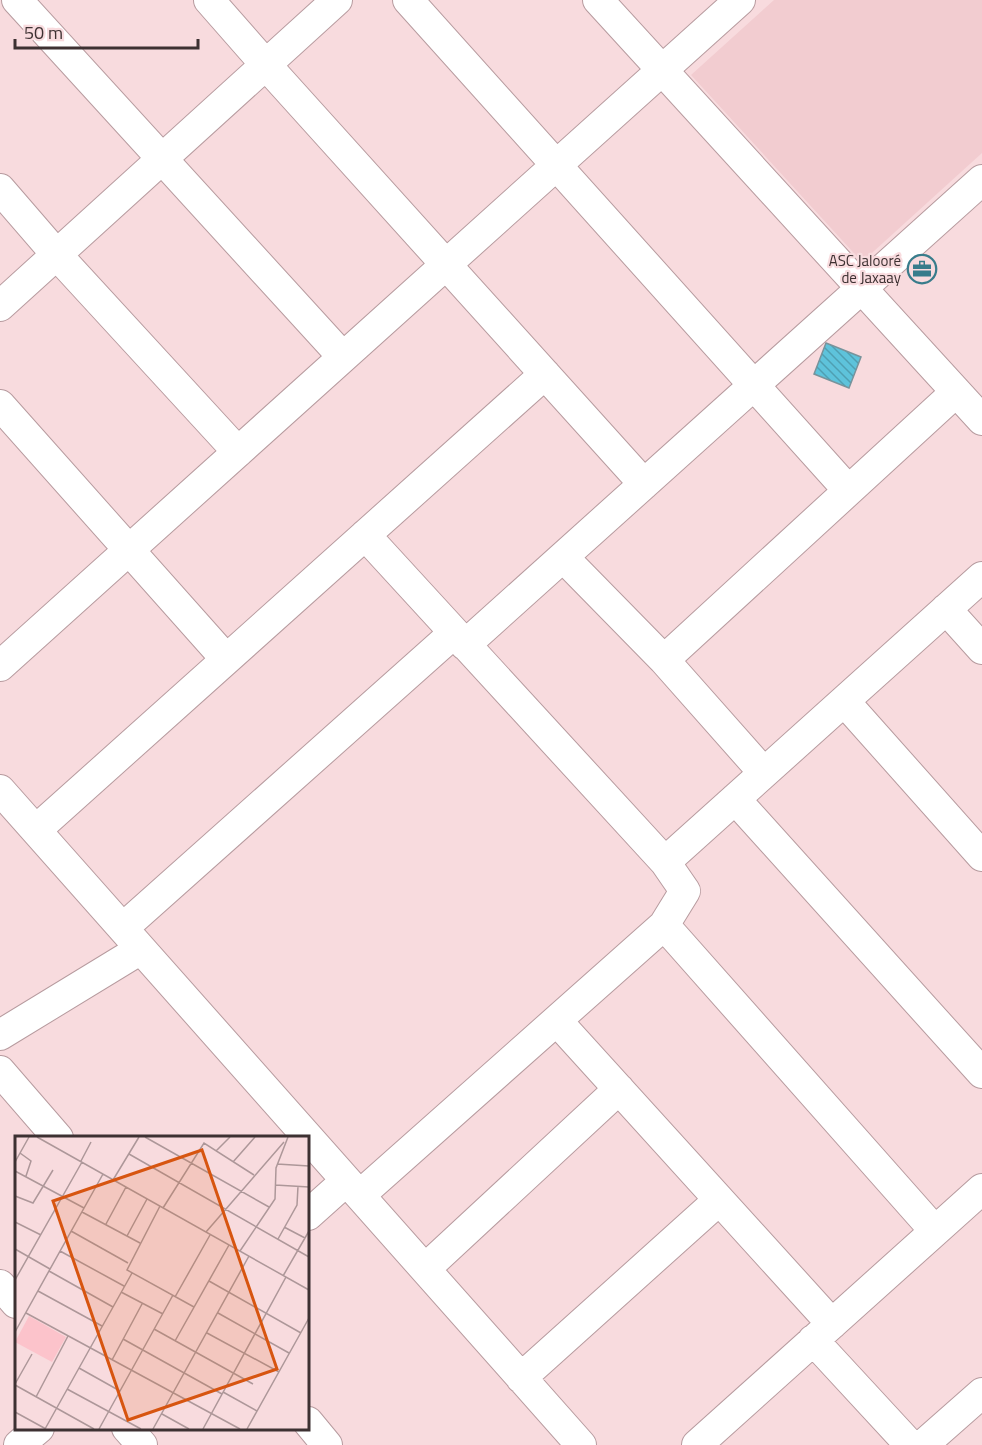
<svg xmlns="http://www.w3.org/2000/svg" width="982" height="1445" font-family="'Titillium Web',sans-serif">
<defs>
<pattern id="building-back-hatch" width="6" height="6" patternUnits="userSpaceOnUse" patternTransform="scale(1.5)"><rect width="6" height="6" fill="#5ec3db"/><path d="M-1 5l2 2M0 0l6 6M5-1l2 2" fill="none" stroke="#4f9fb2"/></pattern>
</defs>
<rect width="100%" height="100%" fill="#f8dbde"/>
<!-- built -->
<path fill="#f2ccd0" d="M774 0H982V153L862 262 691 75Z"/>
<!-- building -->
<path fill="url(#building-back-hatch)" stroke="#78939b" stroke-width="1.5" d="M826 343 861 357 849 388 814 374Z"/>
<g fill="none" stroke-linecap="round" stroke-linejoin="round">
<!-- minor casing -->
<g stroke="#b79b9f" stroke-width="32">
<path id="minor" d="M17 0 343 357
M209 0 266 65 644 484
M408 0 848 490
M598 0 982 420
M0 189 57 255 238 452
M0 306 337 0
M0 405 226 659
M563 557 664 660 764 773
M946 609 982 649
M465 645 982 180
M664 660 956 392
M0 666 740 0
M844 701 982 856
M0 790 581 1445
M735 799 982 1073
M36 830 545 374
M665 862 982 577
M664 925 935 1231
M123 928 454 633
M557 1021 832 1324
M0 1035 141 949
M0 1071 58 1138
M360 1195 664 925 685 891 665 862 365 535
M308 1215 346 1181
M425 1269 619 1089
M0 1285 16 1303
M813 1340 910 1445
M521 1378 719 1200
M308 1422 327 1445
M127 1428 142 1445
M19 1445 39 1428
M697 1445 982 1189
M923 1445 982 1393"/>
</g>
<!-- minor -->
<use href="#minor" stroke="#fff" stroke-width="30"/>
</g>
<!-- icons -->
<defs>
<g id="office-ring" transform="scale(1.5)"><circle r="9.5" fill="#f8dbde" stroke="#387c8b" stroke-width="1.5"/><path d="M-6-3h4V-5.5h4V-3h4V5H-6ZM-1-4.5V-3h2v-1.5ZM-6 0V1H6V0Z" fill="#387c8b"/></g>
</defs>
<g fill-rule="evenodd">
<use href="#office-ring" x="922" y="269"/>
</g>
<g text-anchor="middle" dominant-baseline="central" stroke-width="4.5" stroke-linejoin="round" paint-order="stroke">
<!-- poi labels -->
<g font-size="15" fill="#3d3132" stroke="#f8dbde" text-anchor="end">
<text x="901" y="260">ASC Jalooré<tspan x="901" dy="17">de Jaxaay</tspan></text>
</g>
</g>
<!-- overview -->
<g transform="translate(15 1136)">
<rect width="294" height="294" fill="#f8dbde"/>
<path d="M14 180 51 201 37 226 0 206Z" fill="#fcc3cb"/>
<path fill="none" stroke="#ad9799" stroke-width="1.5" d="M22 1 294 154M130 1 254 71M201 15 215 1M5 17 16 25 11 40M114 18 294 121M66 25 76 6M0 26 14 1M218 26 240 1M262 28 294 30M0 35 69 72M98 44 124 1M260 49 294 51M0 60 18 67 38 34M145 70 112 134 179 171M148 72 189 7 239 39M67 76 125 107M0 86 26 99M91 88 111 51M269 91 290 102M56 95 113 127M191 96 269 6M112 100 132 63M263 103 282 69 283 50M0 113 35 133M45 115 109 150M225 115 260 63 261 32 273 1M34 135 98 171M268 140 294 95M0 144 67 26M194 145 286 197M23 155 87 190M106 156 148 178M160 161 195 99M11 177 225 293M203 177 274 217M139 193 238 248M0 196 88 38M192 197 264 236M108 203 207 258M160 205 214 109M97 224 127 168M64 232 105 255M0 248 17 218M0 249 79 293M52 253 126 293M208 256 242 275M21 261 53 200M0 276 31 293M147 278 174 293M30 293 117 137M84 293 158 159M138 293 234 120M188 293 271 141M232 293 294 182"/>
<path fill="#d75510" fill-opacity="0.15" stroke="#d75510" stroke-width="3" d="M187 14 262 233 113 284 38 65Z"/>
<rect width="294" height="294" fill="none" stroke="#3d3132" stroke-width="3"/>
</g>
<!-- scale -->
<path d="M15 39v9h183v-9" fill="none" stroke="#3d3132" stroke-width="3"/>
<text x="24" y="39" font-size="18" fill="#3d3132" stroke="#f8dbde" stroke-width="4.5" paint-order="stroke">50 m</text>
</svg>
